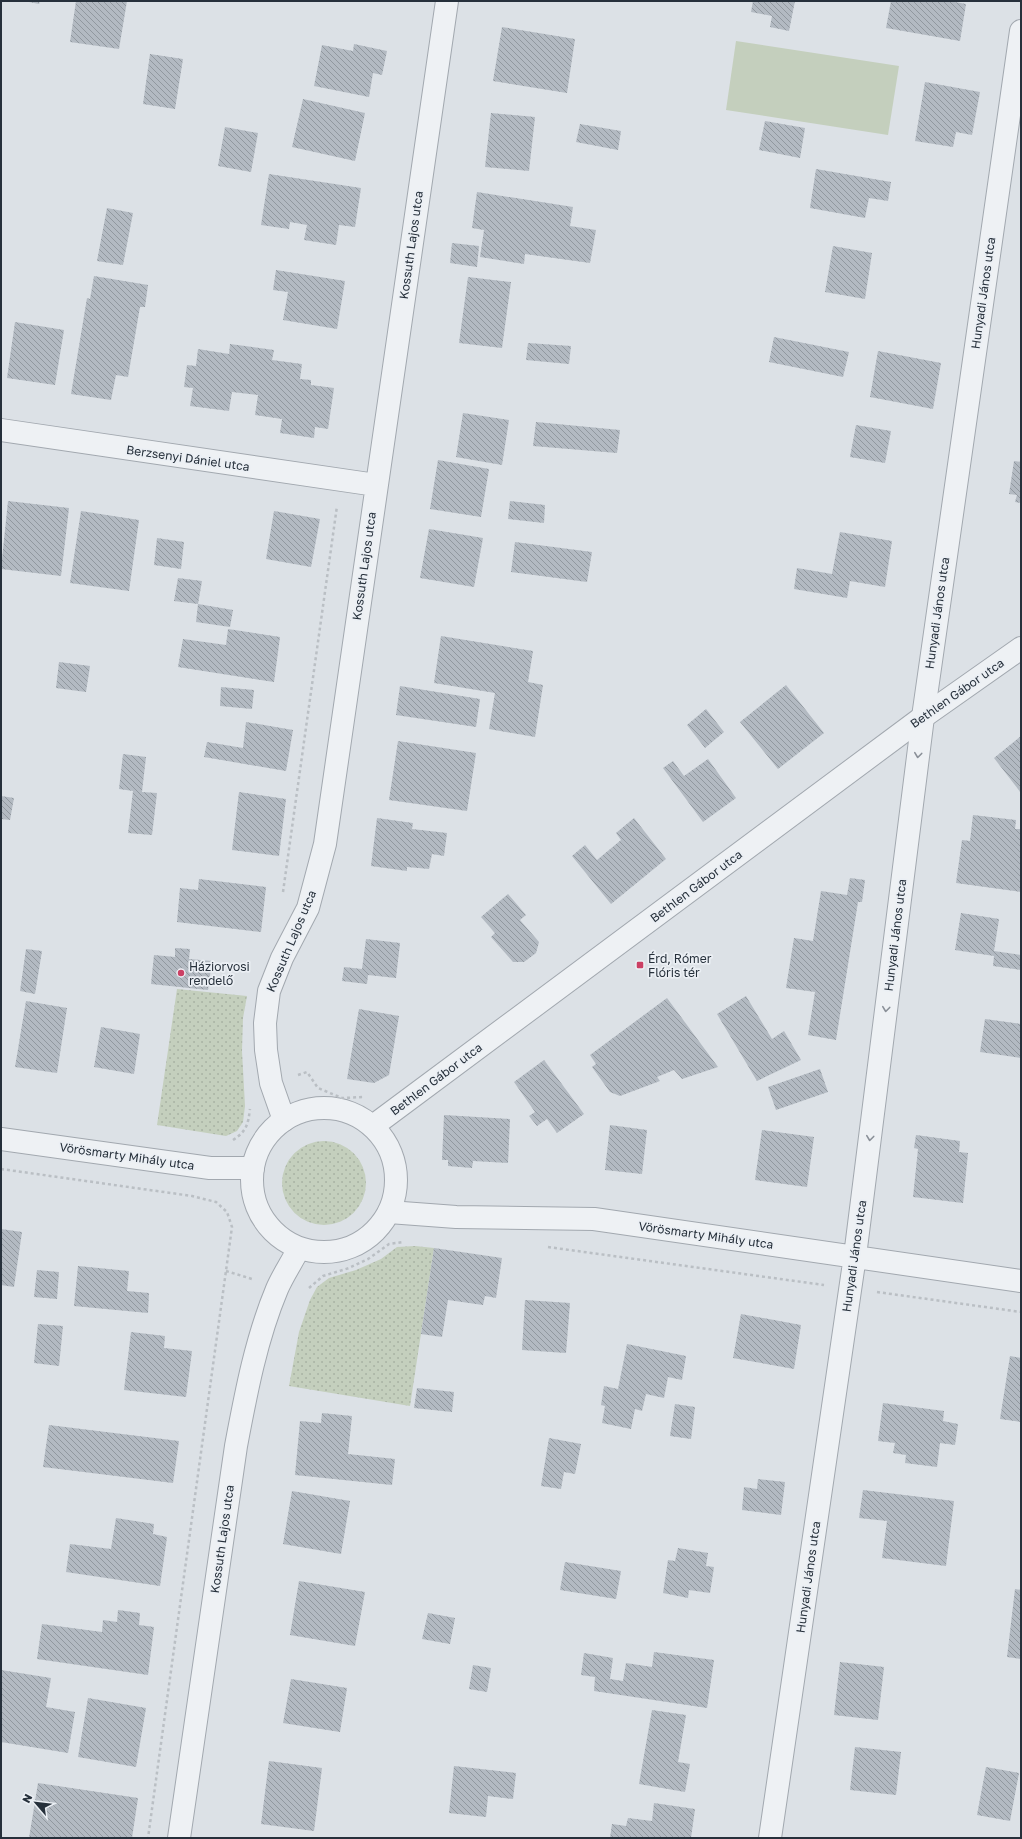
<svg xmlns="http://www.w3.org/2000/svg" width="1022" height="1839" font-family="'Golos Text',sans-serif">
<defs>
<pattern id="grass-dots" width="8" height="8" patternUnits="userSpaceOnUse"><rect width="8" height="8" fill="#c4cfbd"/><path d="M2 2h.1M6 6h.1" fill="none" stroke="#a8b2a3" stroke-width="1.8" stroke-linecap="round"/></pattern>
<pattern id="building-back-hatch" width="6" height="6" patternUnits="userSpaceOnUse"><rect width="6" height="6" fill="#b3bac2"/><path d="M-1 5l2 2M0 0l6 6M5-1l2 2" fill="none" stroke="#91989f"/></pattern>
</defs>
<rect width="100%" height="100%" fill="#dce1e6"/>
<!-- grass -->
<path fill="url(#grass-dots)" d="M177 989 247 996 243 1018 242 1051 245 1106 243 1122 237 1131 226 1136 157 1125Z
M282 1183a42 42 0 1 1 84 0a42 42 0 1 1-84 0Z
M415 1246 434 1248 410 1406 289 1386 299 1332 310 1300 317 1287 329 1278 356 1270 381 1259 397 1247Z"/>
<!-- garden -->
<path fill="#c4cfbd" d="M736 41 899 66 888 135 726 110Z"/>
<!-- building -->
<path fill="url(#building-back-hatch)" d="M24 1H40L39 4Z
M76 1H127L119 49 70 42Z
M753 1H795L789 31 770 27 772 16 751 12Z
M891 1H950L966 4 960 41 886 28Z
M502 27 575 39 567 93 493 81Z
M354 44 387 51 382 75 373 73 369 97 314 86 322 45 353 51Z
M150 54 183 59 175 109 143 104Z
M925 82 980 92 972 135 956 132 953 147 915 141Z
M303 99 365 113 355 161 292 147Z
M491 113 535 117 529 171 485 167Z
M765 121 805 128 800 158 759 150Z
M580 124 621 131 618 150 576 142Z
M225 127 258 133 251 172 218 166Z
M816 169 891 182 888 201 869 198 865 218 810 208Z
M269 174 361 188 355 227 339 225 336 245 304 240 307 225 290 222 289 229 261 225Z
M477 192 573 207 570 226 596 230 590 263 525 254 524 264 480 257 484 230 472 228Z
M107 208 133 213 123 265 97 261Z
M452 243 479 246 477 267 450 263Z
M833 246 872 253 865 299 825 292Z
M276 270 345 281 337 329 283 320 288 292 273 290Z
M94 276 148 285 145 307H140L128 377 116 375 111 400 71 394 87 298 90 299Z
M468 277 511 282 502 348 459 343Z
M15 322 64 330 55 385 7 378Z
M774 337 849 352 843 377 769 362Z
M528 343 571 346 569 364 526 360Z
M230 344 274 350 272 360 302 364 300 379 311 380V385L334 388 328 429 315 427 314 438 280 433 282 419 255 415 258 395 232 392 229 411 190 406 193 388 184 387 187 365 196 366 198 349 229 354Z
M878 351 941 363 933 409 870 397Z
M463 413 509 420 502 465 456 457Z
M536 422 620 430 617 453 533 446Z
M856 425 891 431 885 463 850 457Z
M438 460 489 469 481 517 430 509Z
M1014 461 1021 462V503L1015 502 1017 495 1009 494Z
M8 501 69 508 61 576 1 569Z
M510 501 545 505 544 523 508 519Z
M81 511 139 520 129 591 70 583Z
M274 511 320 519 311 567 266 559Z
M429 529 483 538 474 587 420 578Z
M840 532 892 541 885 587 850 581 847 598 794 589 797 568 832 574Z
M157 538 184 542 181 569 154 565Z
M515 542 592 552 587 582 511 572Z
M178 578 202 581 198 604 233 610 230 627 196 622 198 604 174 601Z
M228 629 280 637 274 682 178 667 183 639 226 645Z
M441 636 533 651 528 682 543 685 535 737 489 729 495 693 434 683Z
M59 662 90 666 86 692 56 688Z
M786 685 824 733 778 769 740 722Z
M400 686 480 699 476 727 396 715Z
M221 687 254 690 252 709 220 706Z
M706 709 724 732 705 748 687 725Z
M246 722 293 730 286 771 204 757 207 742 243 748Z
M1021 736V793L994 758Z
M398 741 476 753 467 811 389 800Z
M123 754 146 757 142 792 157 793 152 835 128 833 133 791 119 789Z
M708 759 736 798 703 822 663 768 673 761 684 776Z
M239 792 286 799 279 856 232 850Z
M1 796 14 798 10 820 1 819Z
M973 815 1016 820 1015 829H1021V892L956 883 962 840 970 841Z
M377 818 413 823 412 829 447 833 444 856 432 854 429 869 407 867V871L371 866Z
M634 818 666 859 611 904 572 856 585 845 597 860 621 840 616 833Z
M850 878 865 880 862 902H858L836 1040 808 1035 815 992 786 988 794 938 813 941 821 891 847 895Z
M199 879 266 887 261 932 177 922 180 888 198 890Z
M508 894 526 915 520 920 539 942 536 953 524 962H513L491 937 495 933 481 917Z
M961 913 999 919 994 951 1021 955V970L993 966 994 956 955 950Z
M366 939 400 943 396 978 368 975 367 984 342 981 344 967 362 969Z
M175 948 190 949 189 959 212 961 208 990 151 984 154 955 175 957Z
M26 949 42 951 35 994 20 991Z
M746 996 772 1039 784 1031 801 1060 757 1081 717 1014Z
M667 998 718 1067 682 1079 674 1070 657 1077 660 1081 620 1096 610 1092 592 1067 596 1064 590 1055Z
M26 1001 67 1008 57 1073 15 1067Z
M359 1009 399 1016 389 1075 374 1083 347 1079Z
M985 1019 1021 1024V1058L980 1052Z
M101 1027 140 1034 134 1074 94 1067Z
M544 1060 584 1114 557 1133 547 1119 537 1126 529 1116 535 1112 514 1082Z
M820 1069 828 1092 776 1110 768 1087Z
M444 1115 510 1119 508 1163 473 1161 472 1168 448 1166V1160H442Z
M610 1125 647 1130 642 1174 605 1170Z
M762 1130 814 1137 807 1187 755 1180Z
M916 1135 960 1141 959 1152 968 1153 963 1203 913 1197 918 1149 914 1148Z
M1 1229 22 1232 14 1287 1 1285Z
M434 1248 502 1258 496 1298 485 1296 483 1305 448 1300 442 1337 421 1334Z
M78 1266 129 1271 127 1291 149 1293 148 1313 74 1306Z
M37 1270 59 1272 57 1299 34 1297Z
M525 1300 570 1303 566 1353 522 1350Z
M741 1314 801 1325 794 1369 733 1358Z
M38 1324 63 1326 59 1366 34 1363Z
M131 1332 165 1336 164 1348 192 1351 186 1397 124 1390Z
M627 1344 686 1356 682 1380 668 1377 664 1398 646 1394 642 1411 635 1409 631 1429 602 1423 605 1406 601 1405 604 1386 618 1389Z
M1010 1356 1021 1358V1422L1000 1419Z
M417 1388 454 1392 452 1412 414 1408Z
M883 1403 944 1411 943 1421 958 1424 955 1445 940 1443 937 1467 905 1463 906 1455 893 1453 895 1443 878 1441Z
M675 1404 695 1407 691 1439 670 1436Z
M322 1413 352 1416 348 1454 395 1459 392 1485 295 1475 300 1421 321 1423Z
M49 1425 179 1441 173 1483 43 1467Z
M549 1438 581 1444 575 1474 564 1472 561 1489 541 1486Z
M758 1479 785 1482 781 1515 742 1510 744 1487 757 1489Z
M863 1490 954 1501 946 1566 882 1558 887 1521 859 1518Z
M292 1491 350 1501 341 1554 283 1544Z
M116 1518 154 1524 153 1534 167 1537 160 1586 66 1572 70 1544 111 1549Z
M678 1548 708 1553 706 1566 714 1567 710 1593 689 1590 688 1598 663 1593 668 1560 675 1561Z
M565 1562 621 1571 616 1599 560 1590Z
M299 1581 365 1592 355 1646 290 1635Z
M1015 1589 1021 1590V1659L1007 1657Z
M118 1610 140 1613 139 1625 154 1627 148 1675 37 1659 42 1624 102 1632 103 1620 117 1622Z
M428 1613 455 1618 450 1644 422 1639Z
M654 1652 714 1660 707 1708 594 1691 595 1677 581 1675 584 1653 613 1658 610 1679 623 1681 626 1663 652 1667Z
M840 1662 884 1667 878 1720 834 1715Z
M473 1665 491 1668 487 1692 469 1689Z
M1 1670 51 1678 46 1707 75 1712 68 1753 1 1742Z
M291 1679 347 1688 340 1732 283 1723Z
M88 1698 146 1708 136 1767 78 1757Z
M652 1710 686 1715 678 1762 690 1764 685 1792 639 1784Z
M855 1747 901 1752 896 1795 850 1790Z
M269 1761 322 1768 314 1831 261 1824Z
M454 1766 516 1773 513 1799 488 1796 486 1817 449 1813Z
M986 1767 1019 1773 1010 1821 977 1815Z
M38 1783 138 1798 132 1838H29Z
M654 1803 695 1809 691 1838H610L612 1824 626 1826 628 1818 652 1821Z"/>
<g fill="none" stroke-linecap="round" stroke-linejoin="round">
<!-- minor casing -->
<g stroke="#a2a8af" stroke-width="24">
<path id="minor" d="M1 430 376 485
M284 1120 271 1083 266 1050 265 1023 269 991 282 958 308 908 325 844 447 1
M1 1139 210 1168H253
M389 1212 456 1217 594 1219 1021 1281
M770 1838 855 1256 923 717 1021 31"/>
</g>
<!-- tertiary casing -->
<g stroke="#a2a8af" stroke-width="24">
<path id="tertiary" d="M252 1180a72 72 0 1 1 144 0a72 72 0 1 1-144 0Z
M373 1126 923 717 1021 648
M179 1838 236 1446C246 1393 256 1339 277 1289 283 1275 292 1262 299 1248"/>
</g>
<!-- path -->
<path stroke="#babfc4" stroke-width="2.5" stroke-dasharray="3 3" stroke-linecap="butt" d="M283 892 337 506
M298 1075 307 1072 318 1088 342 1098 364 1097
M233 1140C247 1131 248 1124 250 1109
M1 1169 192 1196 216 1202 227 1212 232 1227 148 1838
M548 1247 824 1285
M226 1271 252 1279
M309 1288 323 1276 349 1268 368 1259 389 1244 403 1242
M877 1292 1021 1312"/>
<!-- minor -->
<use href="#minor" stroke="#eef1f4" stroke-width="22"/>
<!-- tertiary -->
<use href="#tertiary" stroke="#eef1f4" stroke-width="22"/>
</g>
<!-- one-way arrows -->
<defs><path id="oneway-chevron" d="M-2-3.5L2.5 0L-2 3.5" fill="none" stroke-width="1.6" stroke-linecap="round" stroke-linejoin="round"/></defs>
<g stroke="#8a9098">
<use href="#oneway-chevron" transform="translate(918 755) rotate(97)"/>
<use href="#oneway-chevron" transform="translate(886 1009) rotate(97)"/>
<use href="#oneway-chevron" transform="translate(870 1138) rotate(97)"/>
</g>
<!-- markers -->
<g fill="#cb4064" stroke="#ebeff4" stroke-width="1.5">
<rect x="636" y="961" width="8" height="8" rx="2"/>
<circle cx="181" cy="973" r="4"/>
</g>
<g text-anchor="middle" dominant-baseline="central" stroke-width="3.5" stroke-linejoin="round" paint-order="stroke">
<!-- street labels -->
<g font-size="12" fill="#26303b" stroke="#ebeff4">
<text transform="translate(411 245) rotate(-82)">Kossuth Lajos utca</text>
<text transform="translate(983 293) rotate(-82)">Hunyadi János utca</text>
<text transform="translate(188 458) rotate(8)">Berzsenyi Dániel utca</text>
<text transform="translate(364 566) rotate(-82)">Kossuth Lajos utca</text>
<text transform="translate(937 613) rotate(-82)">Hunyadi János utca</text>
<text transform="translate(957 693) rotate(-35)">Bethlen Gábor utca</text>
<text transform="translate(696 886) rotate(-37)">Bethlen Gábor utca</text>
<text transform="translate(895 935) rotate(-83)">Hunyadi János utca</text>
<text transform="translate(291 941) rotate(-67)">Kossuth Lajos utca</text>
<text transform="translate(436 1079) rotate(-37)">Bethlen Gábor utca</text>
<text transform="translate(127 1156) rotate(8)">Vörösmarty Mihály utca</text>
<text transform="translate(706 1235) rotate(8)">Vörösmarty Mihály utca</text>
<text transform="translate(854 1256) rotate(-82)">Hunyadi János utca</text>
<text transform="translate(222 1539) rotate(-82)">Kossuth Lajos utca</text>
<text transform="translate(808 1577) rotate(-82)">Hunyadi János utca</text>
</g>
<!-- poi labels -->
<g font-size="12" fill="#26303b" stroke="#ebeff4" text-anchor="start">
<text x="648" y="958">Érd, Rómer<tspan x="648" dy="14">Flóris tér</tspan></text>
<text x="189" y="966">Háziorvosi<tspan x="189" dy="14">rendelő</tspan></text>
</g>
</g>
<!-- border -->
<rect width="1022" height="1839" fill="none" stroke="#26303b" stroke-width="4"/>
<!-- north arrow -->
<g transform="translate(36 1803) rotate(298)" stroke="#ebeff4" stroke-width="3" paint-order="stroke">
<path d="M0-3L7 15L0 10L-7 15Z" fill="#26303b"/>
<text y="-6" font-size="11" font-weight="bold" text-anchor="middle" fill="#26303b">N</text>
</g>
</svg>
